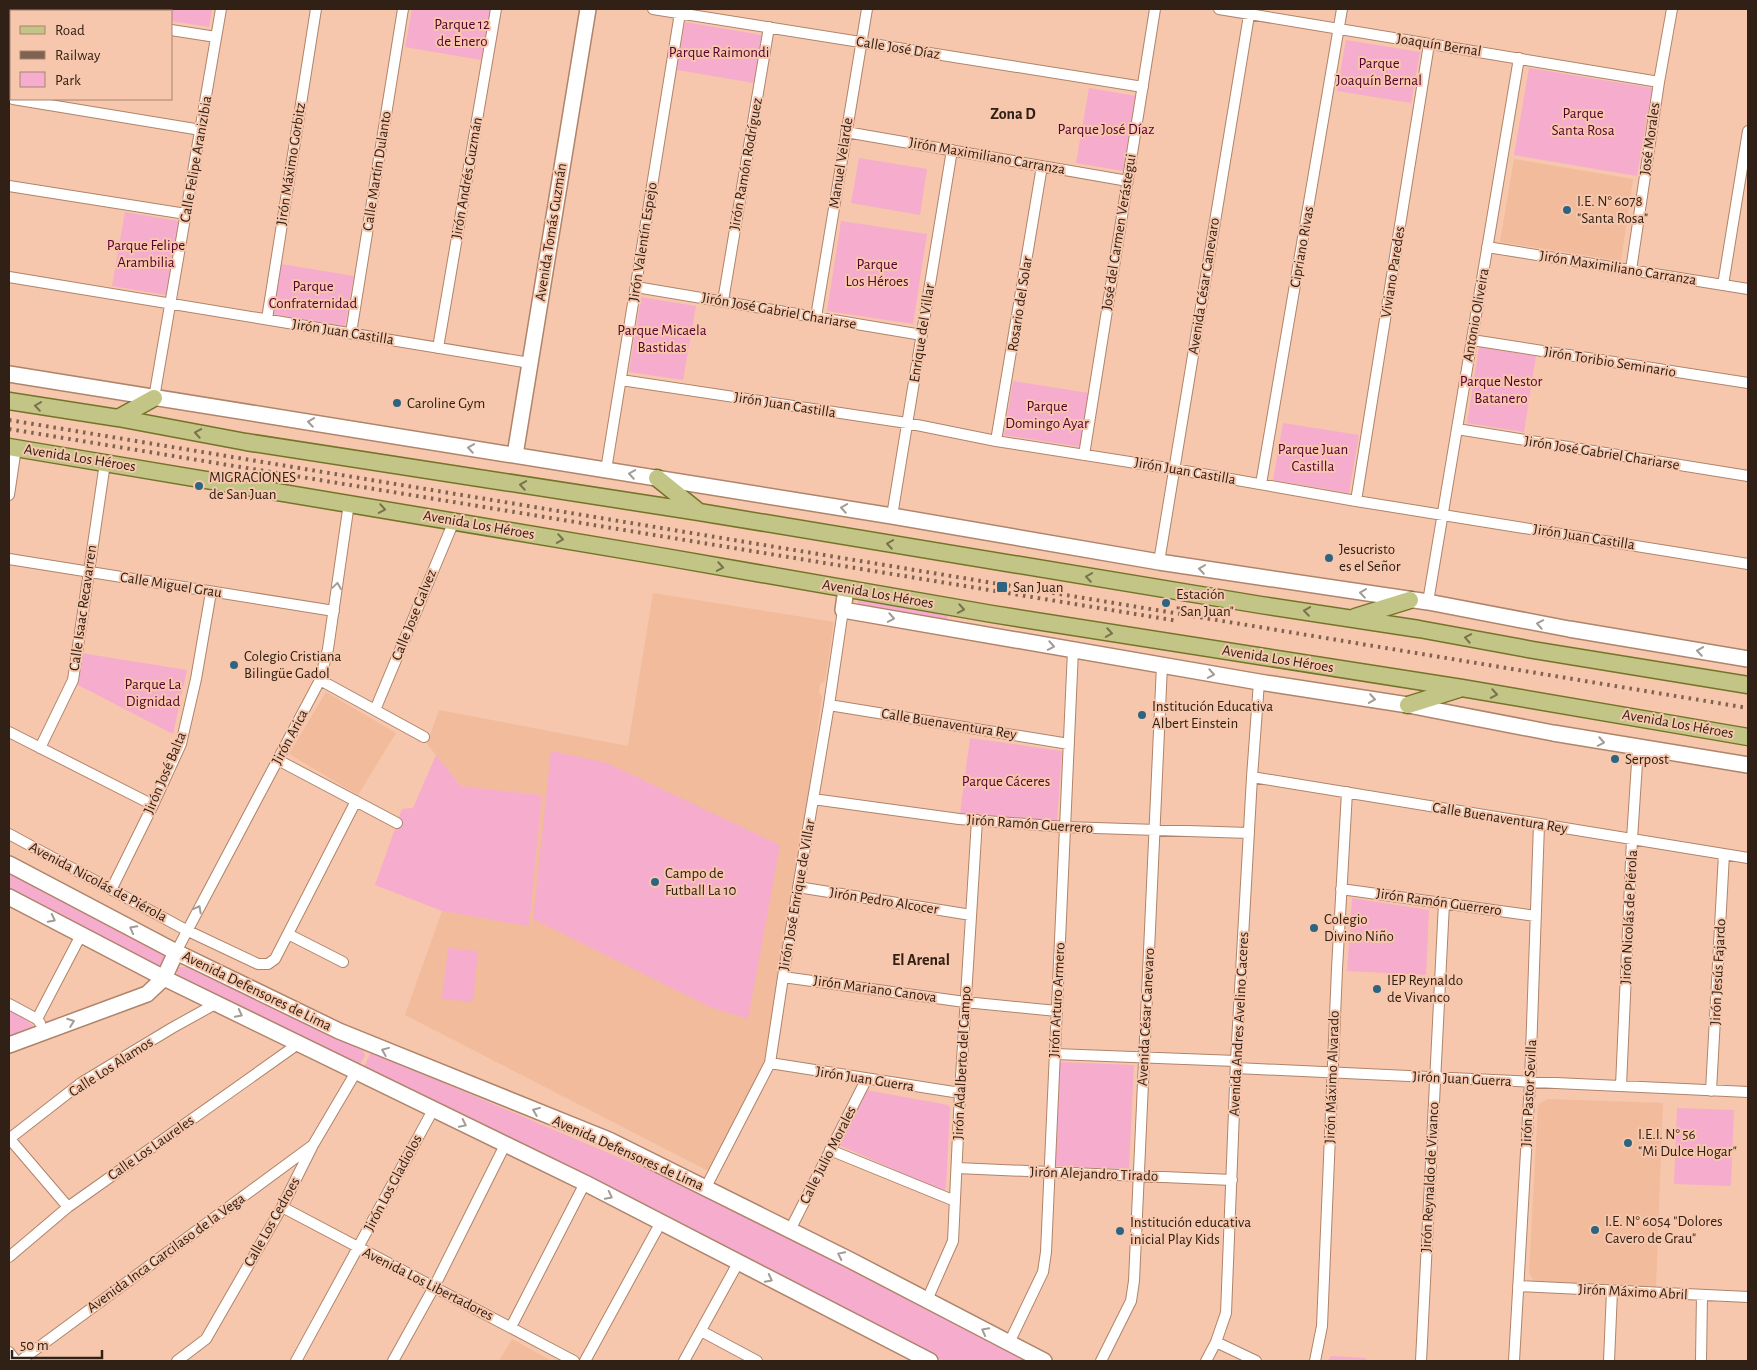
<svg xmlns="http://www.w3.org/2000/svg" width="1757" height="1370" font-family="'Alegreya Sans',sans-serif">
<rect width="100%" height="100%" fill="#f6c7ac"/>
<!-- built -->
<path fill="#f1bb9c" d="M1514 159 1633 179 1621 261 1500 242Z
M653 593 834 622 825 681 820 684 819 692 822 697 780 992 765 1062 708 1171 405 1015 442 911 529 925 542 795 461 786 427 744 439 710 628 746Z
M326 692 396 733 358 795 289 754Z
M1548 1099 1663 1103 1656 1287 1536 1282 1531 1277 1529 1273 1538 1106 1540 1103Z
M512 1339 552 1361H499Z"/>
<!-- green -->
<path fill="#f6accc" d="M96 9H212L209 27 171 21V11H111Z
M412 9H491L481 60 405 47Z
M685 22 762 35 754 83 677 70Z
M1346 40 1420 52 1411 103 1337 91Z
M1529 68 1652 88 1637 176 1514 155Z
M1089 88 1136 96 1123 171 1076 163Z
M859 158 927 169 920 215 851 203Z
M125 212 179 221 166 295 112 286Z
M841 221 927 234 913 324 827 311Z
M281 264 354 276 345 326 273 314Z
M641 297 696 306 683 380 629 372Z
M1479 347 1536 356 1524 432 1467 423Z
M1013 381 1089 393 1081 447 1004 435Z
M1283 423 1359 435 1349 493 1273 480Z
M859 597 948 613 947 623 857 607Z
M81 653 187 670 173 734 76 684Z
M970 738 1062 751 1057 822 960 814Z
M551 751 607 763 780 845 748 1019 710 1007 533 919Z
M436 755 461 786 542 795 529 926 442 911 375 885 402 809 413 808Z
M9 871 165 953 166 957 164 965 155 967 9 893Z
M1352 898 1429 910 1426 975 1347 971Z
M448 948 478 951 473 1002 442 999Z
M179 967H187L361 1049 364 1052 365 1056 360 1064 357 1065 177 976V970Z
M9 1010 25 1019 38 1030 9 1040Z
M371 1052 693 1189 1027 1361H944L363 1069Z
M1060 1062 1134 1065 1129 1169 1055 1166Z
M866 1090 948 1105 950 1108 946 1187 944 1190 942 1191 839 1145Z
M1677 1108 1734 1110 1731 1186 1674 1184Z
M1331 1356 1366 1358V1361H1328Z"/>
<g fill="none" stroke-linecap="round" stroke-linejoin="round">
<!-- street casing -->
<g stroke="#af846a" stroke-width="12">
<path id="street" d="M42 9 57 11
M653 9 1143 87
M1219 9 1659 82
M171 30 216 37
M13 99 201 130
M846 132 1128 181
M9 186 186 214
M1487 247 1748 289
M1631 270 1659 82 1672 9
M9 277 530 363
M1723 285 1748 131
M636 287 922 335
M723 301 769 27
M816 317 867 9
M267 319 316 9
M351 333 403 9
M1472 340 1748 383
M438 348 496 9
M621 380 907 423 996 441 1174 469 1356 501 1748 564
M154 398 221 9
M1457 429 1748 476
M996 441 1042 166
M1084 455 1155 9
M606 470 680 13
M1261 484 1342 9
M9 495 16 448
M1356 501 1429 44
M892 516 952 150
M9 559 334 611
M1159 562 1250 9
M1428 602 1519 58
M320 680 424 737
M829 705 1069 744
M375 710 454 521
M9 732 153 805
M40 748 73 680 105 463
M278 760 397 823
M1252 777 1748 858
M813 799 959 819 1065 827 1249 833
M9 834 186 930 258 964H268L275 959 356 801
M798 887 971 915
M112 888 153 805 181 744 196 679 211 592
M1341 889 1536 916
M288 934 343 962
M176 952 320 680 328 649 349 503
M783 977 965 1002 1057 1011
M9 1004 37 1019 40 1023
M37 1019 81 935
M1055 1054 1236 1061
M770 1063 960 1093
M1236 1068 1748 1092
M1621 1086 1632 839 1638 748
M1711 1091 1724 854
M9 1138 68 1207
M9 1139 81 1083 172 1028 217 1003
M830 1150 955 1201
M957 1168 1232 1180
M706 1187 770 1063 783 977 829 705 843 610
M282 1207 574 1361
M790 1230 866 1080
M9 1257 68 1207 298 1044
M1518 1286 1748 1297
M927 1300 953 1241 960 1093 977 820
M511 1327 585 1183
M701 1331 757 1361
M1216 1342 1256 1361
M1009 1343 1043 1272 1046 1252 1073 650
M9 1352 16 1361
M20 1361 313 1145
M177 1361 206 1339 282 1207 313 1145 356 1072
M296 1361 433 1110
M393 1361 434 1287 505 1145
M585 1361 661 1222
M684 1361 738 1263
M1101 1361 1131 1301 1134 1281 1162 665
M1206 1361 1216 1342 1226 1313 1236 1061 1252 777 1259 682
M1315 1361 1322 1326 1337 969 1347 792
M1421 1361 1444 903
M1514 1361 1530 1082 1539 824
M1609 1361 1612 1291
M1701 1361 1702 1295"/>
</g>
<!-- secondary casing -->
<g stroke="#af846a" stroke-width="18">
<path id="secondary" d="M9 374 892 516 1159 562 1428 602 1569 629 1748 659
M515 455 588 9
M846 589 843 610 1259 682 1408 705 1553 733 1748 765
M9 864 176 952 339 1031 609 1140 850 1260 1044 1361
M9 897 164 978 585 1183 930 1361
M9 1045 147 994 164 978 176 952"/>
</g>
<!-- primary casing -->
<g stroke="#757329" stroke-width="19">
<path id="primary" d="M9 401 118 418 246 442 699 512 1261 605 1419 629 1533 650 1748 685
M118 418 154 398
M9 447 665 557 992 614 1462 688 1748 737
M657 478 699 512
M1355 617 1410 600
M1408 705 1459 689"/>
</g>
<!-- street -->
<use href="#street" stroke="#fff" stroke-width="10"/>
<!-- secondary -->
<use href="#secondary" stroke="#fff" stroke-width="15"/>
<!-- primary -->
<use href="#primary" stroke="#c2c585" stroke-width="16"/>
<!-- rail -->
<path stroke="#7f6251" stroke-width="4" stroke-dasharray="2.5 5" stroke-linecap="butt" d="M9 420 1748 708
M9 429 1178 621"/>
</g>
<!-- one-way arrows -->
<defs><path id="oneway-chevron" d="M-2-3.5L2.5 0L-2 3.5" fill="none" stroke-width="1.6" stroke-linecap="round" stroke-linejoin="round" transform="scale(1.25)"/></defs>
<g stroke="#7a724d">
<use href="#oneway-chevron" transform="translate(38 406) rotate(-172)"/>
<use href="#oneway-chevron" transform="translate(198 433) rotate(-170)"/>
<use href="#oneway-chevron" transform="translate(523 485) rotate(-171)"/>
<use href="#oneway-chevron" transform="translate(382 509) rotate(10)"/>
<use href="#oneway-chevron" transform="translate(560 539) rotate(9)"/>
<use href="#oneway-chevron" transform="translate(890 544) rotate(-171)"/>
<use href="#oneway-chevron" transform="translate(720 567) rotate(10)"/>
<use href="#oneway-chevron" transform="translate(1089 577) rotate(-171)"/>
<use href="#oneway-chevron" transform="translate(961 609) rotate(10)"/>
<use href="#oneway-chevron" transform="translate(1307 611) rotate(-172)"/>
<use href="#oneway-chevron" transform="translate(1109 633) rotate(9)"/>
<use href="#oneway-chevron" transform="translate(1468 638) rotate(-169)"/>
<use href="#oneway-chevron" transform="translate(1494 694) rotate(10)"/>
</g>
<g stroke="#a29b96">
<use href="#oneway-chevron" transform="translate(311 422) rotate(-171)"/>
<use href="#oneway-chevron" transform="translate(471 448) rotate(-171)"/>
<use href="#oneway-chevron" transform="translate(632 474) rotate(-171)"/>
<use href="#oneway-chevron" transform="translate(844 508) rotate(-171)"/>
<use href="#oneway-chevron" transform="translate(1202 569) rotate(-172)"/>
<use href="#oneway-chevron" transform="translate(337 586) rotate(-82)"/>
<use href="#oneway-chevron" transform="translate(1363 593) rotate(-172)"/>
<use href="#oneway-chevron" transform="translate(891 618) rotate(10)"/>
<use href="#oneway-chevron" transform="translate(1540 624) rotate(-169)"/>
<use href="#oneway-chevron" transform="translate(1051 646) rotate(10)"/>
<use href="#oneway-chevron" transform="translate(1700 651) rotate(-171)"/>
<use href="#oneway-chevron" transform="translate(1211 674) rotate(10)"/>
<use href="#oneway-chevron" transform="translate(1372 699) rotate(9)"/>
<use href="#oneway-chevron" transform="translate(1601 742) rotate(10)"/>
<use href="#oneway-chevron" transform="translate(198 909) rotate(-62)"/>
<use href="#oneway-chevron" transform="translate(52 919) rotate(27)"/>
<use href="#oneway-chevron" transform="translate(133 929) rotate(-152)"/>
<use href="#oneway-chevron" transform="translate(239 1014) rotate(27)"/>
<use href="#oneway-chevron" transform="translate(71 1022) rotate(-20)"/>
<use href="#oneway-chevron" transform="translate(385 1051) rotate(-158)"/>
<use href="#oneway-chevron" transform="translate(536 1111) rotate(-158)"/>
<use href="#oneway-chevron" transform="translate(463 1124) rotate(26)"/>
<use href="#oneway-chevron" transform="translate(609 1196) rotate(27)"/>
<use href="#oneway-chevron" transform="translate(841 1255) rotate(-154)"/>
<use href="#oneway-chevron" transform="translate(769 1279) rotate(27)"/>
<use href="#oneway-chevron" transform="translate(985 1331) rotate(-152)"/>
</g>
<!-- markers -->
<g fill="#2d647f" stroke="#f6c7ac" stroke-width="2">
<circle cx="1567" cy="210" r="5"/>
<circle cx="397" cy="403" r="5"/>
<circle cx="199" cy="486" r="5"/>
<circle cx="1329" cy="558" r="5"/>
<rect x="996" y="581" width="12" height="12" rx="2.5"/>
<circle cx="1166" cy="603" r="5"/>
<circle cx="234" cy="665" r="5"/>
<circle cx="1142" cy="715" r="5"/>
<circle cx="1615" cy="759" r="5"/>
<circle cx="655" cy="882" r="5"/>
<circle cx="1314" cy="928" r="5"/>
<circle cx="1377" cy="989" r="5"/>
<circle cx="1628" cy="1143" r="5"/>
<circle cx="1595" cy="1230" r="5"/>
<circle cx="1120" cy="1231" r="5"/>
</g>
<g text-anchor="middle" dominant-baseline="central" stroke-width="4" stroke-linejoin="round" paint-order="stroke">
<!-- park labels -->
<g font-size="15" fill="#560033" stroke="#f6c7ac">
<text x="462" y="24">Parque 12<tspan x="462" dy="17">de Enero</tspan></text>
<text x="719" y="52">Parque Raimondi</text>
<text x="1379" y="63">Parque<tspan x="1379" dy="17">Joaquín Bernal</tspan></text>
<text x="1583" y="113">Parque<tspan x="1583" dy="17">Santa Rosa</tspan></text>
<text x="1106" y="129">Parque José Díaz</text>
<text x="146" y="245">Parque Felipe<tspan x="146" dy="17">Arambilia</tspan></text>
<text x="877" y="264">Parque<tspan x="877" dy="17">Los Héroes</tspan></text>
<text x="313" y="286">Parque<tspan x="313" dy="17">Confraternidad</tspan></text>
<text x="662" y="330">Parque Micaela<tspan x="662" dy="17">Bastidas</tspan></text>
<text x="1501" y="381">Parque Nestor<tspan x="1501" dy="17">Batanero</tspan></text>
<text x="1047" y="406">Parque<tspan x="1047" dy="17">Domingo Ayar</tspan></text>
<text x="1313" y="449">Parque Juan<tspan x="1313" dy="17">Castilla</tspan></text>
<text x="153" y="684">Parque La<tspan x="153" dy="17">Dignidad</tspan></text>
<text x="1006" y="781">Parque Cáceres</text>
</g>
<!-- street labels -->
<g font-size="15" fill="#312015" stroke="#f6c7ac">
<text transform="translate(1439 45) rotate(9)">Joaquín Bernal</text>
<text transform="translate(898 48) rotate(9)">Calle José Díaz</text>
<text transform="translate(1650 139) rotate(-82)">José Morales</text>
<text transform="translate(987 156) rotate(10)">Jirón Maximiliano Carranza</text>
<text transform="translate(196 159) rotate(-80)">Calle Felipe Aranizibia</text>
<text transform="translate(841 163) rotate(-81)">Manuel Velarde</text>
<text transform="translate(291 164) rotate(-81)">Jirón Máximo Gorbitz</text>
<text transform="translate(746 164) rotate(-80)">Jirón Ramón Rodríguez</text>
<text transform="translate(377 171) rotate(-81)">Calle Martín Dulanto</text>
<text transform="translate(467 178) rotate(-80)">Jirón Andrés Guzmán</text>
<text transform="translate(551 232) rotate(-81)">Avenida Tomás Guzmán</text>
<text transform="translate(1119 232) rotate(-81)">José del Carmen Verástegui</text>
<text transform="translate(643 242) rotate(-81)">Jirón Valentín Espejo</text>
<text transform="translate(1302 247) rotate(-80)">Cipriano Rivas</text>
<text transform="translate(1618 268) rotate(9)">Jirón Maximiliano Carranza</text>
<text transform="translate(1393 272) rotate(-81)">Viviano Paredes</text>
<text transform="translate(1204 286) rotate(-81)">Avenida César Canevaro</text>
<text transform="translate(1020 304) rotate(-81)">Rosario del Solar</text>
<text transform="translate(779 311) rotate(10)">Jirón José Gabriel Chariarse</text>
<text transform="translate(1476 315) rotate(-80)">Antonio Oliveira</text>
<text transform="translate(343 332) rotate(9)">Jirón Juan Castilla</text>
<text transform="translate(922 333) rotate(-81)">Enrique del Villar</text>
<text transform="translate(1610 362) rotate(9)">Jirón Toribio Seminario</text>
<text transform="translate(785 405) rotate(9)">Jirón Juan Castilla</text>
<text transform="translate(1602 453) rotate(9)">Jirón José Gabriel Chariarse</text>
<text transform="translate(80 458) rotate(9)">Avenida Los Héroes</text>
<text transform="translate(1185 471) rotate(10)">Jirón Juan Castilla</text>
<text transform="translate(479 525) rotate(10)">Avenida Los Héroes</text>
<text transform="translate(1584 537) rotate(9)">Jirón Juan Castilla</text>
<text transform="translate(171 585) rotate(9)">Calle Miguel Grau</text>
<text transform="translate(878 594) rotate(10)">Avenida Los Héroes</text>
<text transform="translate(83 608) rotate(-82)">Calle Isaac Recavarren</text>
<text transform="translate(414 615) rotate(-68)">Calle Jose Galvez</text>
<text transform="translate(1278 659) rotate(9)">Avenida Los Héroes</text>
<text transform="translate(949 724) rotate(9)">Calle Buenaventura Rey</text>
<text transform="translate(1678 724) rotate(10)">Avenida Los Héroes</text>
<text transform="translate(290 737) rotate(-62)">Jirón Arica</text>
<text transform="translate(165 773) rotate(-67)">Jirón José Balta</text>
<text transform="translate(1500 818) rotate(9)">Calle Buenaventura Rey</text>
<text transform="translate(1030 824) rotate(4)">Jirón Ramón Guerrero</text>
<text transform="translate(98 882) rotate(28)">Avenida Nicolás de Piérola</text>
<text transform="translate(797 895) rotate(-80)">Jirón José Enrique de Villar</text>
<text transform="translate(884 901) rotate(9)">Jirón Pedro Alcocer</text>
<text transform="translate(1439 902) rotate(8)">Jirón Ramón Guerrero</text>
<text transform="translate(1629 917) rotate(-87)">Jirón Nicolás de Piérola</text>
<text transform="translate(1718 972) rotate(-87)">Jirón Jesús Fajardo</text>
<text transform="translate(875 989) rotate(8)">Jirón Mariano Canova</text>
<text transform="translate(257 991) rotate(26)">Avenida Defensores de Lima</text>
<text transform="translate(1057 1000) rotate(-87)">Jirón Arturo Armero</text>
<text transform="translate(1146 1017) rotate(-87)">Avenida César Canevaro</text>
<text transform="translate(1239 1024) rotate(-87)">Avenida Andres Avelino Caceres</text>
<text transform="translate(962 1063) rotate(-87)">Jirón Adalberto del Campo</text>
<text transform="translate(111 1067) rotate(-33)">Calle Los Alamos</text>
<text transform="translate(1332 1077) rotate(-88)">Jirón Máximo Alvarado</text>
<text transform="translate(865 1079) rotate(9)">Jirón Juan Guerra</text>
<text transform="translate(1462 1079) rotate(3)">Jirón Juan Guerra</text>
<text transform="translate(1529 1093) rotate(-87)">Jirón Pastor Sevilla</text>
<text transform="translate(151 1148) rotate(-35)">Calle Los Laureles</text>
<text transform="translate(628 1153) rotate(24)">Avenida Defensores de Lima</text>
<text transform="translate(828 1155) rotate(-63)">Calle Julio Morales</text>
<text transform="translate(1094 1174) rotate(2)">Jirón Alejandro Tirado</text>
<text transform="translate(1430 1177) rotate(-87)">Jirón Reynaldo de Vivanco</text>
<text transform="translate(393 1183) rotate(-62)">Jirón Los Gladiolos</text>
<text transform="translate(272 1222) rotate(-61)">Calle Los Cedroes</text>
<text transform="translate(166 1253) rotate(-36)">Avenida Inca Garcilaso de la Vega</text>
<text transform="translate(428 1284) rotate(27)">Avenida Los Libertadores</text>
<text transform="translate(1633 1292) rotate(3)">Jirón Máximo Abril</text>
</g>
<!-- poi labels -->
<g font-size="15" fill="#312015" stroke="#f6c7ac" text-anchor="start">
<text x="1577" y="201">I.E. N° 6078<tspan x="1577" dy="17">"Santa Rosa"</tspan></text>
<text x="407" y="403">Caroline Gym</text>
<text x="209" y="477">MIGRACIONES<tspan x="209" dy="17">de San Juan</tspan></text>
<text x="1339" y="549">Jesucristo<tspan x="1339" dy="17">es el Señor</tspan></text>
<text x="1013" y="587">San Juan</text>
<text x="1176" y="594">Estación<tspan x="1176" dy="17">"San Juan"</tspan></text>
<text x="244" y="656">Colegio Cristiana<tspan x="244" dy="17">Bilingüe Gadol</tspan></text>
<text x="1152" y="706">Institución Educativa<tspan x="1152" dy="17">Albert Einstein</tspan></text>
<text x="1625" y="759">Serpost</text>
<text x="665" y="873">Campo de<tspan x="665" dy="17">Futball La 10</tspan></text>
<text x="1324" y="919">Colegio<tspan x="1324" dy="17">Divino Niño</tspan></text>
<text x="1387" y="980">IEP Reynaldo<tspan x="1387" dy="17">de Vivanco</tspan></text>
<text x="1638" y="1134">I.E.I. N° 56<tspan x="1638" dy="17">"Mi Dulce Hogar"</tspan></text>
<text x="1605" y="1221">I.E. N° 6054 "Dolores<tspan x="1605" dy="17">Cavero de Grau"</tspan></text>
<text x="1130" y="1222">Institución educativa<tspan x="1130" dy="17">inicial Play Kids</tspan></text>
</g>
<!-- neighbourhood labels -->
<g font-size="16" font-weight="bold" fill="#312015" stroke="#f6c7ac">
<text x="1013" y="114">Zona D</text>
<text x="921" y="960">El Arenal</text>
</g>
</g>
<!-- border -->
<rect width="1757" height="1370" fill="none" stroke="#312015" stroke-width="20"/>
<!-- legend -->
<rect x="10" y="10" width="162" height="90" fill="#f6c7ac" stroke="#a78470"/>
<rect x="20" y="26" width="25" height="8" fill="#c2c585" stroke="#a78470"/>
<text x="55" y="35" font-size="15" fill="#312015">Road</text>
<rect x="20" y="51" width="25" height="8" fill="#7f6251" stroke="#a78470"/>
<text x="55" y="60" font-size="15" fill="#312015">Railway</text>
<rect x="20" y="72" width="25" height="15" fill="#f6accc" stroke="#a78470"/>
<text x="55" y="85" font-size="15" fill="#312015">Park</text>
<!-- scale -->
<path d="M12 1350v8h90v-8" fill="none" stroke="#312015" stroke-width="2.5"/>
<text x="20" y="1350" font-size="15" fill="#312015" stroke="#f6c7ac" stroke-width="4" paint-order="stroke">50 m</text>
</svg>
